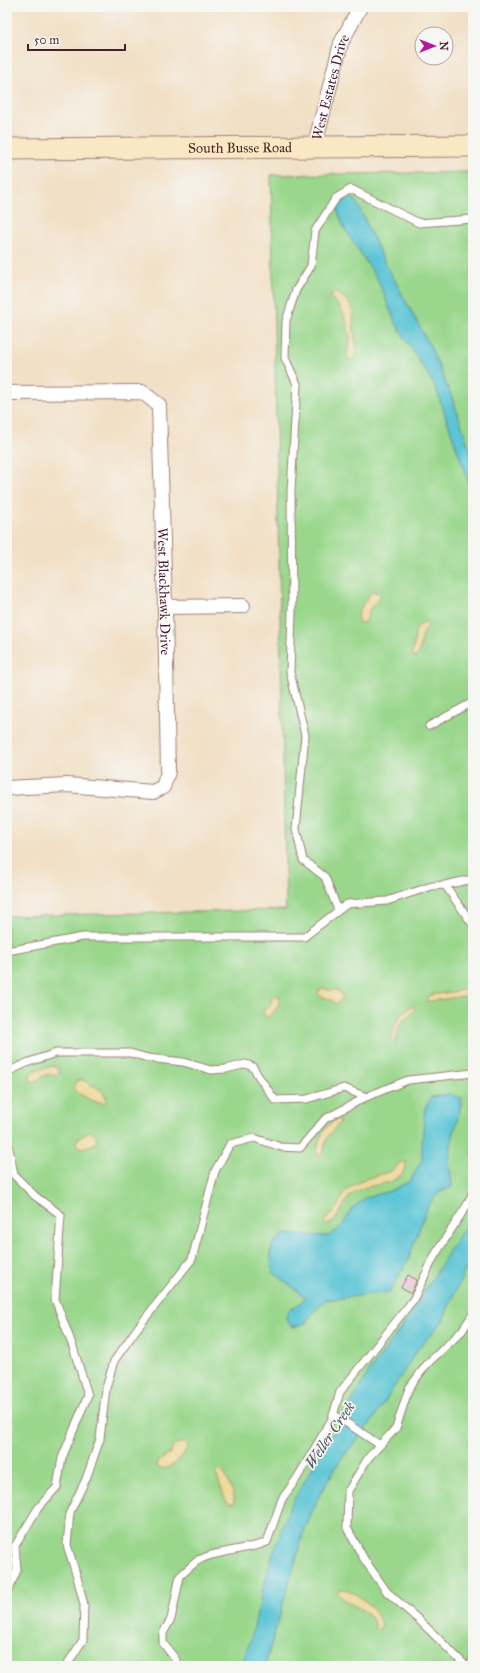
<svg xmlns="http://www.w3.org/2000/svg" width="480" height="1673" font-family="'IM FELL Great Primer',serif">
<rect width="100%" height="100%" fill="#f6f6f2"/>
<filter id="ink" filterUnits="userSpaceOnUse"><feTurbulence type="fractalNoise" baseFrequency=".025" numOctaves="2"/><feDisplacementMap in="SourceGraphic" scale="8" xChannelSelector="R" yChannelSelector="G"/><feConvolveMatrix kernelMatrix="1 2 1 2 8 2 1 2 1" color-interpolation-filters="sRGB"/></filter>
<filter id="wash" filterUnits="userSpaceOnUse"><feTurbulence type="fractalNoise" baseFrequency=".012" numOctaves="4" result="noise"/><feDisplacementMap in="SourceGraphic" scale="16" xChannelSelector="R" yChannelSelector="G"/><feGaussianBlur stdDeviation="0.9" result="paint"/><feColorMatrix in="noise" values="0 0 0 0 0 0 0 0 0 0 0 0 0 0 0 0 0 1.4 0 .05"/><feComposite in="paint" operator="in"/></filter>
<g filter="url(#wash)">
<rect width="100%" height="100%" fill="#f2e0c6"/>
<!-- green -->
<path fill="#9ad78c" stroke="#727b5c" d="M473 172V1666H7V916L286 910 271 175Z"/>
<!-- sand -->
<path fill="#eeda9e" stroke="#9c7c64" d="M333 293 339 294C343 297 348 301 350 305 354 310 353 315 353 321 353 333 361 350 352 361L348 359C346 353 350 348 350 341 350 329 343 305 332 300L330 296Z
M371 592H378L381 595C378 600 373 604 370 609 366 615 370 619 362 623L358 622C356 611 366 601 371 592Z
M424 622 428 626C419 635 423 648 416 657L412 656 416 629Z
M323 988 328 990H337L342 994V999L336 1004 332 1000 319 996 318 991Z
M463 990 468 991 470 993 468 996C460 996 430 1002 426 1001L427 997 432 995Z
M275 996H280C280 1005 274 1013 267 1018L263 1013 264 1009C270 1006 271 1004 272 997Z
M413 1006 415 1009C405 1022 397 1020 397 1039L394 1041 392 1039C393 1026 400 1010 413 1006Z
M53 1066 59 1069V1074L46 1075 34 1082 30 1080V1074L35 1070Z
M83 1080C92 1086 107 1090 107 1102 95 1104 82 1097 73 1088L76 1081Z
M338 1119 340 1122C332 1132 324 1138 324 1152L320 1156 317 1155C317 1140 324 1125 338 1119Z
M89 1131C95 1134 98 1136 96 1143L83 1148 76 1145 77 1140Z
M406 1161C405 1187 375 1182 358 1190 341 1198 341 1223 326 1225L323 1223 337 1207 344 1193 354 1185 365 1179 392 1171 400 1163Z
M179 1443H185L188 1446C184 1456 169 1474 157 1467L158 1462 169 1454 173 1447Z
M220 1470C226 1474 226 1478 229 1484 232 1492 236 1495 233 1504L226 1501 216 1474Z
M339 1589C354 1587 384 1613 380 1629L377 1630C373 1626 375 1623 372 1618 364 1607 345 1605 338 1593Z"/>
<!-- water -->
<path fill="#5bc5d6" stroke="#527280" d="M352 197 357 203 382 257 430 346 453 400 473 459V495L435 386 395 322 378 280 344 228 336 206Z
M449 1094 462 1098C459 1119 451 1138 449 1159 449 1168 452 1178 452 1187L438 1193 427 1208 408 1260 390 1292 325 1300 313 1313 305 1324 292 1327 286 1319C287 1307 291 1311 298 1305 301 1303 303 1300 305 1297L273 1272 270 1254 273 1243 285 1234 329 1236 342 1226 353 1208 365 1198 390 1191 410 1181 422 1160V1140L425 1109 431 1097Z
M473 1213V1259L466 1268 442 1322 418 1349 375 1417 339 1462 318 1498 304 1531 265 1666H241L251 1639 268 1569 290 1506 370 1370 405 1323Z"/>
<g id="blocks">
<!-- building -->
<path fill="#ebaad2" d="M408 1275 417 1280 411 1293 401 1287Z"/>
</g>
</g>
<g filter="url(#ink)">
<use href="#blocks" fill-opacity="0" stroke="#9e8078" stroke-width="1"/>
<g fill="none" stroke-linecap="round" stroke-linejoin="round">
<!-- service casing -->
<g stroke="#9e8078" stroke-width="9">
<path id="service" d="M429 726 473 702
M445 885 473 879
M338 910 325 877 303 860 296 829 305 735 290 672 292 612 291 491 297 384 285 358 286 321 296 290 311 266 315 231 336 198 351 189 419 223 473 219
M7 951 83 937H304L347 904 387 901 432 886 445 885 473 925
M7 1072 29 1062 56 1053H130L148 1058 183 1062 211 1070 226 1069 246 1064 253 1067 259 1077 275 1100 307 1099 344 1088 366 1097
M7 1138 14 1175 35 1196 61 1215 55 1299 73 1347 88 1395 62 1458 57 1487 38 1508 15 1546 17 1570 7 1593
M333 1414 380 1445
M66 1666 83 1640 84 1605 77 1577 67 1545 70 1512 86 1479 100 1439 106 1388 114 1361 136 1330 192 1259 215 1171 230 1144 254 1138 281 1147 300 1148 325 1119 366 1097 408 1080 473 1073
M174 1666 176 1660 163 1643V1633L171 1619 180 1576 198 1560 211 1555 259 1545 267 1542 282 1499 297 1478 332 1419 340 1392 413 1300 435 1255 467 1205 473 1192
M466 1666 420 1621 387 1592 364 1559 347 1528 348 1491 368 1458 396 1428 409 1388 427 1364 462 1331 473 1314
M471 1666 473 1658"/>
</g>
<!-- minor casing -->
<g stroke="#9e8078" stroke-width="16">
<g id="minor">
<path id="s1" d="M314 148 341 43 360 7"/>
<path id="s2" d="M7 393 142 392 159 405 165 607 168 772 163 787 153 792 67 785 7 788"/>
<path d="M165 607 243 606"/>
</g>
</g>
<!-- secondary casing -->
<g stroke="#9e8078" stroke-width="23">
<g id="secondary">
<path id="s3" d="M7 149 473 146"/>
</g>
</g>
<!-- service -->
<use href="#service" stroke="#fff" stroke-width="7"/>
<!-- minor -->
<use href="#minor" stroke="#fff" stroke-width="14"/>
<!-- secondary -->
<use href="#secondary" stroke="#fae7c3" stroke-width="21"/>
</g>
</g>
<g text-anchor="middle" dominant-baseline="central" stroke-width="3.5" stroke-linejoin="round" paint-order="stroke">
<!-- street labels -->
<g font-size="14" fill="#4a1f2b" stroke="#f6f6f2">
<text stroke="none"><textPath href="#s1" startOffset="63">West Estates Drive</textPath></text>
<text stroke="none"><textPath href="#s3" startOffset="233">South Busse Road</textPath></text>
<text stroke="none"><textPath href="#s2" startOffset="343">West Blackhawk Drive</textPath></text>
</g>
<!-- water labels -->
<g font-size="15" font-style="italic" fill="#505967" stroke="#f6f6f2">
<text transform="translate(330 1435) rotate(-56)">Weller Creek</text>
</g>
</g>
<!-- margin -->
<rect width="480" height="1673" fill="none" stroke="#f6f6f2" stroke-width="24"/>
<!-- north arrow -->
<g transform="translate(434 46) rotate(90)"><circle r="19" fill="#f6f6f2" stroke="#b1a0a2"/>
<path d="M0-3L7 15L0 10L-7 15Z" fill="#b5179e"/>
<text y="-6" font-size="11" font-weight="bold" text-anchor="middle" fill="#4a1f2b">N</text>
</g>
<!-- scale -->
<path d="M28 44v6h97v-6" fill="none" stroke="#4a1f2b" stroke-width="2"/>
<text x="34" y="44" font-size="12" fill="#4a1f2b" stroke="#f6f6f2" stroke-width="3" paint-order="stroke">50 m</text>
</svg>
